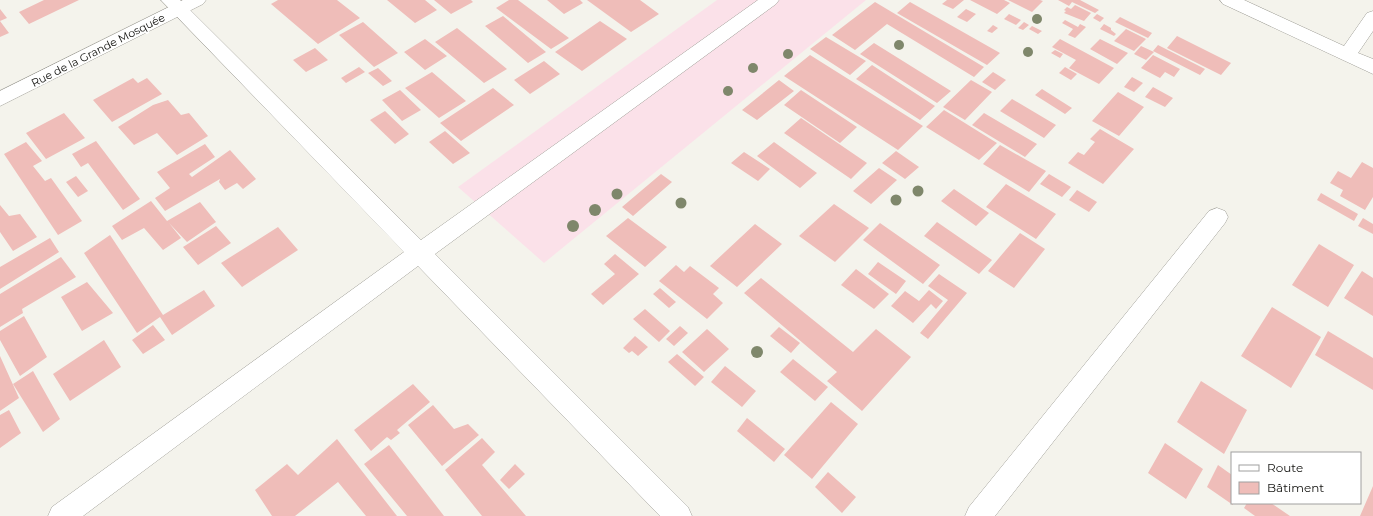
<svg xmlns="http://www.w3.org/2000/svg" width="1373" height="516" font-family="Montserrat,sans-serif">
<rect width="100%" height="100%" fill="#f4f3ec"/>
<!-- commercial -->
<path fill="#fbe1e9" d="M717 0H866L544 263 458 187Z"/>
<!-- building -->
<path fill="#efbdb9" d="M44 0H79L29 24 19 12Z
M278 0H337L360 18 318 44 271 4Z
M387 0H425L437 10 415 23Z
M434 0H471L473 2 451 14Z
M509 0H518L569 38 551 49 496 8Z
M547 0H580L583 3 564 14Z
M587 0H640L659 14 631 32Z
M947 0H964L953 9 942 4Z
M970 0H1004L1010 3 997 14Z
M1008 0H1040L1043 1 1032 12Z
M1058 0H1080L1099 10 1095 13 1072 2 1069 6Z
M875 2 984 67 974 77 887 24 855 50 832 35Z
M910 2 1000 53 987 65 897 13Z
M1075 5 1091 13 1084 21 1064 13 1066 11 1064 10 1067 7 1071 9Z
M0 9 7 18 0 21 9 33 0 37Z
M966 9 976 14 967 22 957 17Z
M1009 14 1021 20 1016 25 1004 19Z
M1097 14 1104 18 1100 22 1093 18Z
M503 16 546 52 528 63 485 26Z
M1120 17 1152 33 1148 38 1115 22Z
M1065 20 1078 27 1080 24 1086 27 1075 38 1068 35 1073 29 1062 23Z
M600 21 627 39 582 71 555 52Z
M363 22 398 53 374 67 339 35Z
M1024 22 1029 25 1023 30 1018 28Z
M1104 24 1111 28V30L1116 34 1114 36 1100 29Z
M993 25 998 28 992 33 987 31Z
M1032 26 1042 31 1038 34 1029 29Z
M457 28 507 69 484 83 435 42Z
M1126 29 1146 39 1134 51 1114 41Z
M1177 36 1231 63 1221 75 1167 48Z
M826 37 866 61 850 75 810 49Z
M425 39 447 56 425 70 404 52Z
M1060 39 1114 68 1099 84 1069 68 1076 60 1052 47Z
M1100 39 1128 53 1117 64 1090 49Z
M874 43 951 91 937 103 860 54Z
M1158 45 1205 69 1200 75 1153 51Z
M1141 46 1154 52 1146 60 1134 54Z
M315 48 328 60 306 72 293 60Z
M1055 50 1063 54 1060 58 1051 53Z
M810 55 923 126 898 150 784 76Z
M1153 55 1180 69 1174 77 1165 72 1160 78 1141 68Z
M544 61 560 74 530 94 514 80Z
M872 65 935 106 920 120 856 79Z
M359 67 365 72 346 83 341 78Z
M1065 67 1077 74 1071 80 1059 73Z
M378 68 392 81 383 86 368 73Z
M432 72 466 101 439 118 405 88Z
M993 72 1006 80 995 90 982 82Z
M1132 77 1143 83 1134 92 1124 87Z
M133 78 138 83 147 78 162 94 112 122 93 100Z
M779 80 794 91 757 120 742 110Z
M971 80 992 92 965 120 943 107Z
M1153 87 1173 98 1165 107 1145 97Z
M493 88 514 105 461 141 440 123Z
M1042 89 1072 108 1065 114 1035 95Z
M400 90 421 110 402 121 382 100Z
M801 90 857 127 840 143 784 105Z
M1118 92 1144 107 1119 136 1092 121Z
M1012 99 1056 125 1044 138 1000 111Z
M168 100 181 115 189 113 208 136 177 155 157 133 134 145 118 127 153 105Z
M944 110 997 143 979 160 926 127Z
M385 111 409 134 395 144 370 120Z
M64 113 85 138 46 159 26 133Z
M984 113 1037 144 1025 157 972 125Z
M801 118 867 163 851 179 784 133Z
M1100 129 1134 149 1103 184 1068 163 1078 152 1084 155 1095 142 1090 139Z
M445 131 470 153 453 164 429 142Z
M96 141 140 199 123 210 88 163 81 167 72 154Z
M26 142 42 161 33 166 45 181 51 178 82 221 58 235 4 154Z
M774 142 817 173 800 188 757 156Z
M205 144 215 157 189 174 192 177 230 150 256 179 243 189 237 183 225 190 219 182 220 179 165 211 155 198 170 188 157 172Z
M1000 145 1046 171 1029 192 983 164Z
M896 151 919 167 905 179 882 163Z
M744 152 770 169 758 181 731 163Z
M1362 162 1373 168V197L1365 210 1340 196 1343 190 1330 183 1338 171 1351 178Z
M879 168 897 180 871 204 853 191Z
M661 174 672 182 633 216 622 207Z
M1049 174 1071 187 1062 197 1040 184Z
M76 176 88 191 78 197 66 182Z
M1006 184 1056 214 1036 239 986 207Z
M954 189 989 213 976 226 941 201Z
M1077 190 1097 202 1089 212 1069 200Z
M1321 193 1358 214 1354 221 1317 200Z
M151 201 167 221 200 202 216 222 187 242 169 223 181 238 163 250 144 228 122 240 112 226Z
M834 204 869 228 835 262 799 236Z
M0 205 9 216 20 214 37 237 13 251 0 232Z
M628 218 667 247 645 267 606 236Z
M1363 218 1373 224V234L1358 226Z
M937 222 992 260 979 274 924 236Z
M880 223 940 265 923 284 863 240Z
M755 224 782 244 737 287 710 266Z
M216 226 231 243 198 265 183 247Z
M278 227 298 250 242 287 221 263Z
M1020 233 1045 249 1014 288 988 271Z
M110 235 163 315 204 290 215 306 172 335 160 317 137 333 84 253Z
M50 238 59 252 0 289V267Z
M1319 244 1354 265 1328 307 1292 285Z
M615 254 639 274 603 305 591 294 615 274 604 264Z
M61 257 76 277 22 309 23 313 0 327V294Z
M878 262 906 281 896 294 868 274Z
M676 265 684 272 690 266 719 288 713 294 723 303 707 319 659 281Z
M856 269 889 294 874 309 841 285Z
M1362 271 1373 278V316L1344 298Z
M939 274 967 293 928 339 920 333 948 300 928 286Z
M761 278 853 352 876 329 911 357 862 411 827 381 837 372 744 293Z
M87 282 113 313 82 331 61 297Z
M660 288 676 302 669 308 653 294Z
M929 290 943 301 936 309 931 304 913 323 891 306 905 291 919 301Z
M1272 307 1321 337 1291 388 1241 356Z
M645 309 670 331 659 342 633 319Z
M24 316 47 357 20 376 0 340V331Z
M153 325 165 340 143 354 132 340Z
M680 326 688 333 674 346 666 339Z
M779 327 800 343 791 353 770 336Z
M707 329 729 349 704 372 682 352Z
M1328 331 1373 358V390L1315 355Z
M635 336 648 347 638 356 632 351 629 353 623 348Z
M104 340 121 367 70 401 53 374Z
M677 354 704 377 695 386 668 362Z
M0 356 19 398 0 411Z
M793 359 828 387 815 401 780 372Z
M725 366 756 391 742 407 711 382Z
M33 371 60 419 43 432 13 384Z
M1201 381 1247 410 1224 454 1177 422Z
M413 384 430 402 397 430 400 433 391 440 387 437 371 451 354 430Z
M831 402 858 424 812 479 784 455Z
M433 405 454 429 468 424 479 435 442 466 408 425Z
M9 410 21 433 0 448V415Z
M747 418 785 449 774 462 737 431Z
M482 438 495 452 482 465 526 516H482L445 470Z
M337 439 397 516H366L338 482 295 516H272L255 490 287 464 298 475Z
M1165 443 1203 469 1186 499 1148 473Z
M389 445 444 516H407L364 464Z
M515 464 525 474 509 489 500 480Z
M1218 465 1232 475 1233 505 1207 487Z
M828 472 856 497 842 513 815 487Z
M1373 486V516H1360Z
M1247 503H1271L1290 516H1255L1244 508Z"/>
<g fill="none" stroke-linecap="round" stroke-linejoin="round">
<!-- minor casing -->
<g stroke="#9f9e97" stroke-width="1">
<path id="minor" d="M161 0H180L421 240 758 0H779L776 4 435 254 688 507 692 516H660L418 266 83 516H48L52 507 404 252Z
M1220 0H1244L1344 46 1367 13 1373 11V31L1358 53 1373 59V74L1223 4Z
M1217 208 1225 211 1228 217 1225 223 995 516H965L969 507 1209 211Z"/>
</g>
<!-- tertiary casing -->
<g stroke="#9f9e97" stroke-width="1">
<path id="tertiary" d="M183 0H206L203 4 0 106V91Z"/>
</g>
<!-- minor -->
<use href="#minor" fill="#fff" fill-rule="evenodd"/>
<!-- tertiary -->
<use href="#tertiary" fill="#fff" fill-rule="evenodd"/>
</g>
<!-- trees -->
<g fill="#7f876b">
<circle cx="1037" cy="19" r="5"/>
<circle cx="899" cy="45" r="5"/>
<circle cx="1028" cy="52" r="5"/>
<circle cx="788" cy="54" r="5"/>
<circle cx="753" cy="68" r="5"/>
<circle cx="728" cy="91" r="5"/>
<circle cx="918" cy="191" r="5.5"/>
<circle cx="617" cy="194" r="5.5"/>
<circle cx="896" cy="200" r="5.5"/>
<circle cx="681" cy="203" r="5.5"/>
<circle cx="595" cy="210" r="6"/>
<circle cx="573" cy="226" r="6"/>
<circle cx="757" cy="352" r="6"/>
</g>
<g text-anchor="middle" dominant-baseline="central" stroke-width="3.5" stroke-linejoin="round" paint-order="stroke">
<!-- street labels -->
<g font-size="11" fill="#12120f" stroke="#fff">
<text transform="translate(98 50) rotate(-27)">Rue de la Grande Mosquée</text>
</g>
</g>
<!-- legend -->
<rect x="1231" y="452" width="130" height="52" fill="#ffffff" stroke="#a0a09f"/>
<rect x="1239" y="465" width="20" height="6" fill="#ffffff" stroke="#a0a09f"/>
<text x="1267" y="472" font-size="12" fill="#12120f">Route</text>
<rect x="1239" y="482" width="20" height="12" fill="#efbdb9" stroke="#a0a09f"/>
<text x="1267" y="492" font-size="12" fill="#12120f">Bâtiment</text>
</svg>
